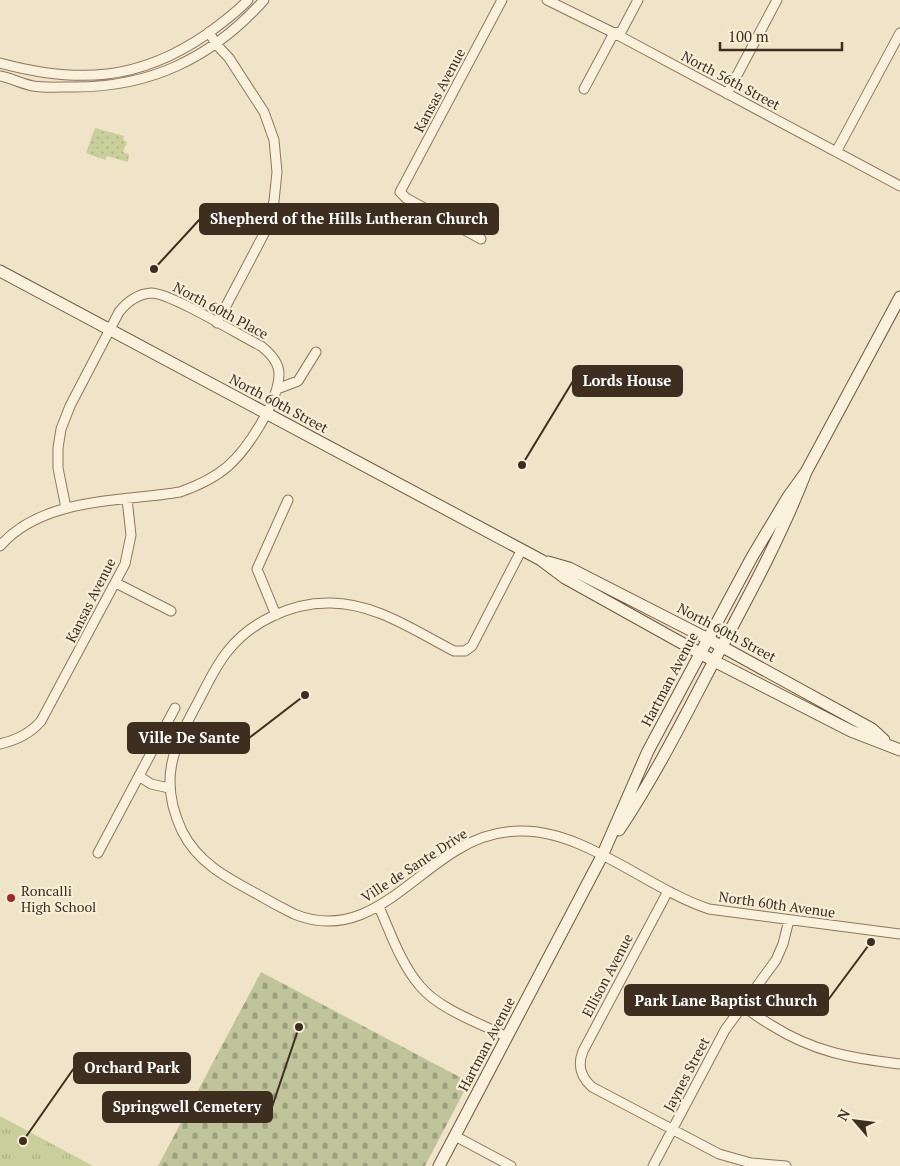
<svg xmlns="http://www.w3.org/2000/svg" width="900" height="1166" font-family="'PT Serif',serif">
<defs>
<pattern id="grass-tufts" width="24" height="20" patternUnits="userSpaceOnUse" patternTransform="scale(1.25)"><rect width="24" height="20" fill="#c9cf9b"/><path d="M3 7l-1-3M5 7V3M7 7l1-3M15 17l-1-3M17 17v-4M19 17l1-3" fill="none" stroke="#aeb285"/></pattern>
<pattern id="cemetery-stones" width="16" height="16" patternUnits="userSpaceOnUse" patternTransform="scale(1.25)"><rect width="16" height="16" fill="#bfc49a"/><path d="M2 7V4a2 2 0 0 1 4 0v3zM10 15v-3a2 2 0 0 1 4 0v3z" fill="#9ca07d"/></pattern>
<pattern id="garden-dots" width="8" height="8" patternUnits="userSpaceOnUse" patternTransform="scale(1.25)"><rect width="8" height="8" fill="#c9cf9b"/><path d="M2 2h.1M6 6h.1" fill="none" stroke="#aeb285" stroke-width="1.8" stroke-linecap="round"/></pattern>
</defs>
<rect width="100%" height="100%" fill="#f0e4c8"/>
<!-- grass -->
<path fill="url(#grass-tufts)" d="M0 1116 93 1166H0Z"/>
<!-- cemetery -->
<path fill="url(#cemetery-stones)" d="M261 972 469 1082 425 1166H158Z"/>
<!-- garden -->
<path fill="url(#garden-dots)" d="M95 128 124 136 123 140 127 142 123 152 129 154 128 162 107 156 105 160 86 153Z"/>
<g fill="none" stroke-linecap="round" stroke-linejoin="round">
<!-- street casing -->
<g stroke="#8d765c" stroke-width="11">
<path id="street" d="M547 0 614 33 900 186
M209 32 216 44 229 58 264 112 274 140 277 172 274 201 266 230 217 323
M0 63C78 84 139 81 207 34 222 23 236 13 248 0
M0 76C11 78 22 84 33 86 45 88 59 87 71 87 150 88 212 58 264 0
M584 89 614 33 621 32 638 0
M727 94 777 0
M836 152 900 33
M481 239 406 198 400 192 502 0
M277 389 298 381 316 352
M0 546C43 497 120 502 180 492 197 486 213 479 227 467 247 450 279 401 279 374 279 362 270 353 261 346 239 335 171 293 151 293 137 294 127 302 119 312L70 406 61 429 58 448V468L66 508
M522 549 472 646 465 651H454C415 631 374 602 328 603 291 603 250 622 227 652 215 667 207 685 198 702 173 748 158 780 182 831 198 863 227 878 257 894 269 901 282 908 294 914 362 942 405 881 457 850 476 838 498 831 521 831 585 830 648 889 709 909L900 934
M116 583 171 611
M276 615 257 569 288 500
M0 744C17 740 30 734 41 721L125 564 131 535 127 499
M139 776 151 784 169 788
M98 853 175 708
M668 891 583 1051C577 1066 581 1077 592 1087L719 1154 751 1163 786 1166
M379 907C391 934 401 964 420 986 440 1010 480 1023 507 1037
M743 1005C751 1013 761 1019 771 1025 814 1052 850 1058 900 1064
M455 1136 511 1166
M653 1166 725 1030 776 960 783 944 789 920"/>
</g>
<!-- secondary casing -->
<g stroke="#6f573f" stroke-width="13">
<path id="secondary" d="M0 271 541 560 565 578 714 661 851 731 900 750
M548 562 569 568 708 639 872 729 884 740
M619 830C655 776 684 718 714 661 747 599 781 537 806 472L900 297
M439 1166 602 856 648 751 752 557 788 497 806 472"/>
</g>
<!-- street -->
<use href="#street" stroke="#faf1dc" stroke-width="9"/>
<!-- secondary -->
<use href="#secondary" stroke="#faf1dc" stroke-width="11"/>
</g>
<!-- markers -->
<circle fill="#9e2a2b" stroke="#f7eed8" stroke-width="2" cx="11" cy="898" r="5"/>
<g text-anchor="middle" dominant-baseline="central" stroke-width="4.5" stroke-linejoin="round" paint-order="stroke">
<!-- street labels -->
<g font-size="14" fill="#3d2e20" stroke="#f7eed8">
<text transform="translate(731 80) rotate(28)">North 56th Street</text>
<text transform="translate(439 90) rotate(-62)">Kansas Avenue</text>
<text transform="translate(221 310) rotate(28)">North 60th Place</text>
<text transform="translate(279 403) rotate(28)">North 60th Street</text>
<text transform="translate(90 600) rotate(-63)">Kansas Avenue</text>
<text transform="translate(727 632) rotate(28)">North 60th Street</text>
<text transform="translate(669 679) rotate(-62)">Hartman Avenue</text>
<text transform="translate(414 865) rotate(-33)">Ville de Sante Drive</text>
<text transform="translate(777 904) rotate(8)">North 60th Avenue</text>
<text transform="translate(607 975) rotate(-62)">Ellison Avenue</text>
<text transform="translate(486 1044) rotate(-62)">Hartman Avenue</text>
<text transform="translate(686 1074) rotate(-62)">Jaynes Street</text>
</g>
<!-- poi labels -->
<g font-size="14" fill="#3d2e20" stroke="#f7eed8" text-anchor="start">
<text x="21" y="890">Roncalli<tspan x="21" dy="16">High School</tspan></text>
</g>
</g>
<!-- callouts -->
<path fill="none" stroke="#3d2e20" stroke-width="2" d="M154 269L200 219M522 465L573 381M305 695L249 738M871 942L828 1000M23 1141L74 1068M299 1027L272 1107"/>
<g fill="#3d2e20" stroke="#f7eed8" stroke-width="2">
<circle cx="154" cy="269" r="5"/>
<circle cx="522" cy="465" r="5"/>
<circle cx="305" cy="695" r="5"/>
<circle cx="871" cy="942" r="5"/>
<circle cx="23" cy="1141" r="5"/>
<circle cx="299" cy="1027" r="5"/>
</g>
<g fill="#3d2e20" stroke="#3d2e20" stroke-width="2">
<rect x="200" y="204" width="298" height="30" rx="5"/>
<rect x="573" y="366" width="109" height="30" rx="5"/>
<rect x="128" y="723" width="121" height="30" rx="5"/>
<rect x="625" y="985" width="203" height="30" rx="5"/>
<rect x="74" y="1053" width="116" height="30" rx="5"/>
<rect x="103" y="1092" width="169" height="30" rx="5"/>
</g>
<g font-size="15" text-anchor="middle" font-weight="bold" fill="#fff">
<text x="349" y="224">Shepherd of the Hills Lutheran Church</text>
<text x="627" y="386">Lords House</text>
<text x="189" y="743">Ville De Sante</text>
<text x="726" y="1006">Park Lane Baptist Church</text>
<text x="132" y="1073">Orchard Park</text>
<text x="187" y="1112">Springwell Cemetery</text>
</g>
<!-- north arrow -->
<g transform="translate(855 1121) rotate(298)" stroke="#f7eed8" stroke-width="4" paint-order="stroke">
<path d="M0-4L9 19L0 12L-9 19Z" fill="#3d2e20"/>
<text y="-8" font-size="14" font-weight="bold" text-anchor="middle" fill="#3d2e20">N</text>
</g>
<!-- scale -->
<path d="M720 42v8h122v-8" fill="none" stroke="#3d2e20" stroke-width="2.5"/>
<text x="728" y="42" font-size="15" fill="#3d2e20" stroke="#f7eed8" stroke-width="4" paint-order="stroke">100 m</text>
</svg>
